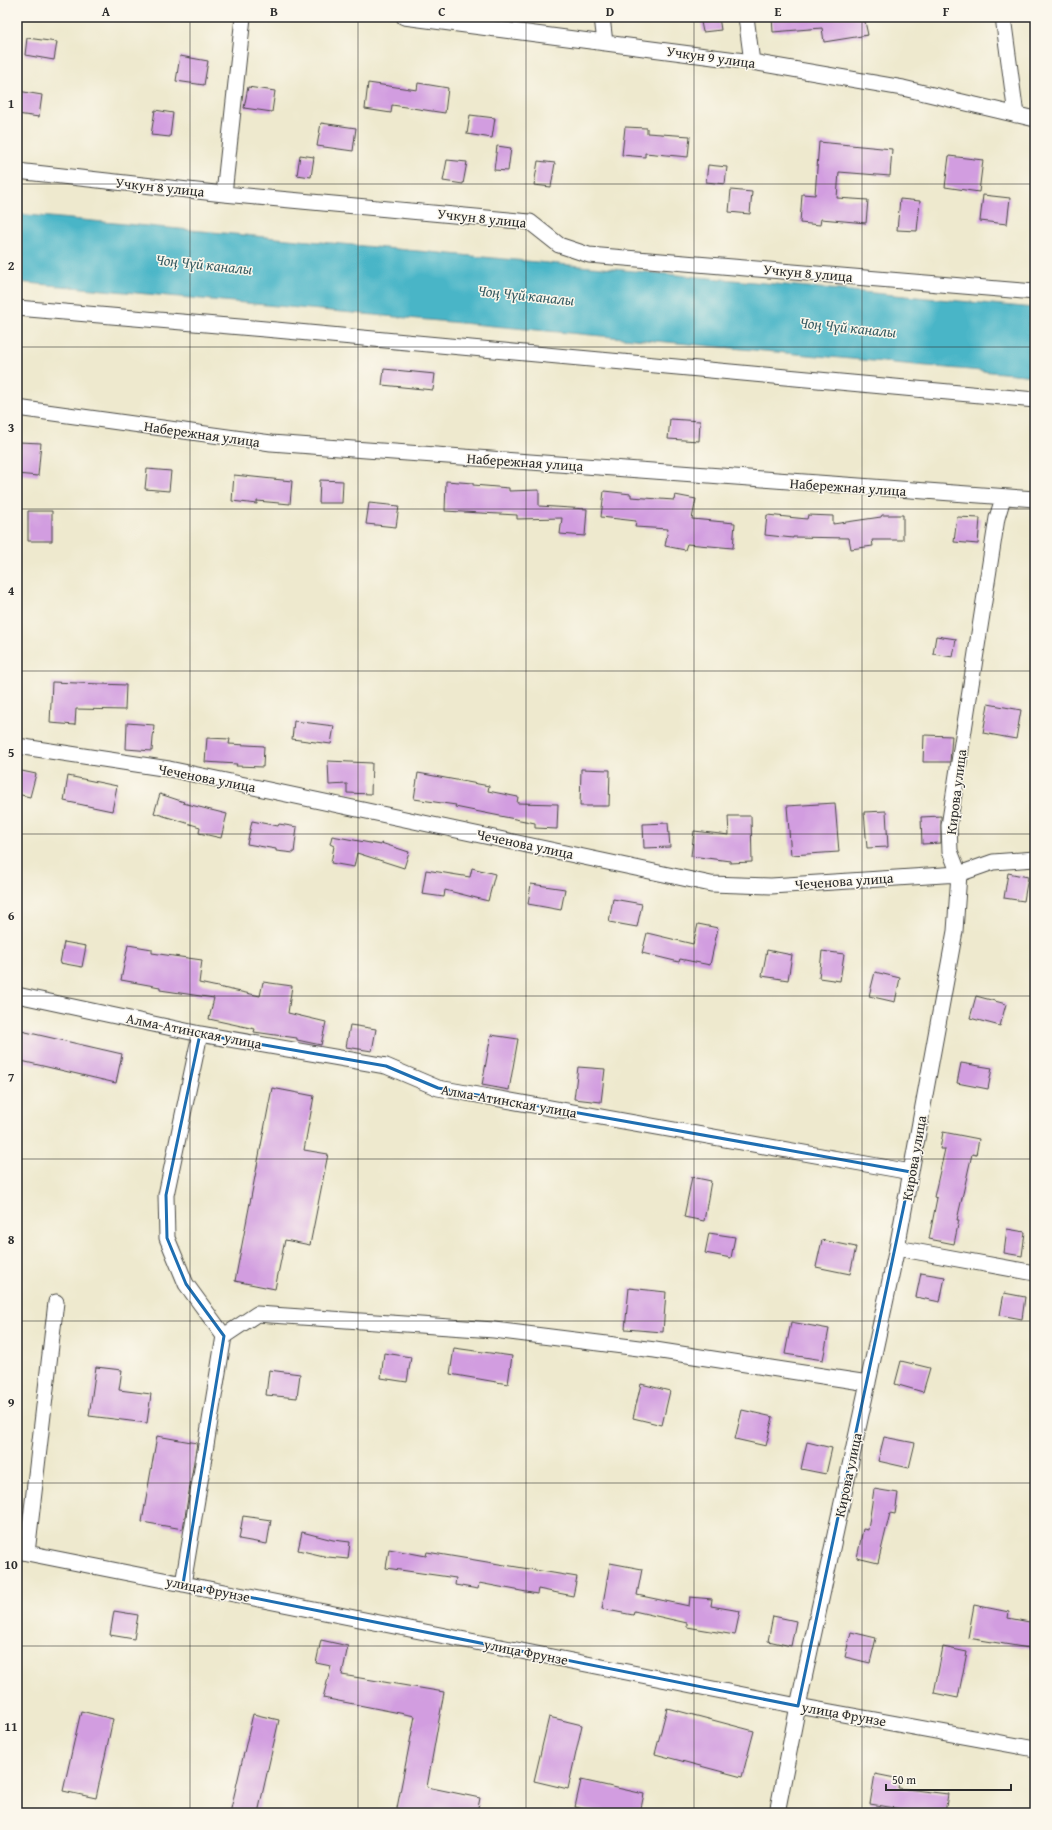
<svg xmlns="http://www.w3.org/2000/svg" width="1052" height="1830" font-family="'Gentium Book Plus',serif">
<rect width="100%" height="100%" fill="#fbf7ec"/>
<filter id="ink" filterUnits="userSpaceOnUse"><feTurbulence type="fractalNoise" baseFrequency=".025" numOctaves="2"/><feDisplacementMap in="SourceGraphic" scale="8" xChannelSelector="R" yChannelSelector="G"/><feConvolveMatrix kernelMatrix="1 2 1 2 8 2 1 2 1" color-interpolation-filters="sRGB"/></filter>
<filter id="wash" filterUnits="userSpaceOnUse"><feTurbulence type="fractalNoise" baseFrequency=".012" numOctaves="4" result="noise"/><feDisplacementMap in="SourceGraphic" scale="16" xChannelSelector="R" yChannelSelector="G"/><feGaussianBlur stdDeviation="0.9" result="paint"/><feColorMatrix in="noise" values="0 0 0 0 0 0 0 0 0 0 0 0 0 0 0 0 0 1.4 0 .05"/><feComposite in="paint" operator="in"/></filter>
<g filter="url(#wash)">
<rect width="100%" height="100%" fill="#eee9ce"/>
<!-- water -->
<path fill="#49b5c7" stroke="#3a7079" d="M17 214 1035 308V376L17 282Z"/>
<g id="blocks">
<!-- building -->
<path fill="#d29de0" d="M700 17H719L721 30 703 32Z
M772 17H864L868 35 824 42 822 28 773 32Z
M27 38 57 42 54 60 25 55Z
M180 56 208 61 204 85 176 81Z
M368 83 417 90 418 83 448 88 445 113 392 105 391 113 365 109Z
M248 87 275 91 272 112 244 108Z
M18 91 42 95 39 117 17 114Z
M155 110 173 113 170 137 151 135Z
M470 115 495 118 492 138 467 134Z
M321 123 356 128 353 151 317 146Z
M625 127 647 128V133L690 136 688 157 645 153V157L622 155Z
M819 142 892 149 890 176 839 172 837 198 868 200 866 223 821 219 820 225 800 223 802 194 815 195Z
M497 146 511 148 508 171 494 170Z
M300 155 314 157 311 177 297 175Z
M949 156 983 160 979 192 945 187Z
M447 160 467 162 463 184 443 181Z
M538 161 555 163 551 187 534 185Z
M708 165 727 167 725 184 706 182Z
M731 190 752 192 750 214 729 212Z
M983 195 1010 198 1007 224 980 221Z
M900 199 920 201 917 231 897 230Z
M384 369 435 374 433 390 382 385Z
M670 419 700 421 699 441 668 439Z
M19 442 41 443 38 476 17 474Z
M147 469 171 471 169 491 145 489Z
M234 475 292 481 290 504 257 501V504L232 501Z
M320 480 343 481 342 503H319Z
M446 481 473 483V485L509 488V491L539 490V506L587 509 585 536 560 534 562 518 517 519V515L445 511Z
M604 491 631 494V497L674 500 675 495 696 499 692 519 735 523 733 548 687 544 685 550 665 546 668 529 635 527 636 521 601 517Z
M369 503 399 506 396 527 366 524Z
M28 511H52V541H28Z
M767 515 807 519 808 515 833 516V524L881 517 882 515H903V540H872L873 546 851 549 849 538 793 537V538L765 535Z
M957 517 980 518 978 544 954 542Z
M936 636 956 639 953 657 933 654Z
M52 682 126 685 125 710 76 709 75 725 50 723Z
M988 704 1021 710 1016 739 983 733Z
M294 721 334 726 331 744 292 739Z
M127 723 154 725 152 751 126 749Z
M924 735 952 736 950 762H923Z
M207 738 230 739 229 744 264 746 263 767 236 766 237 764 205 762Z
M328 761 372 763 371 794 347 793V784L329 785Z
M581 769 610 770 609 806H580Z
M17 770 36 774 30 797 17 794Z
M418 773 489 786 488 791 518 797 517 803 558 804 557 829 535 828V823L455 807 456 805 414 799Z
M68 776 117 786 112 811 64 801Z
M160 794 184 802 183 803 227 814 221 838 199 833 200 827 154 813Z
M835 803 839 852 791 855 787 806Z
M886 811 888 847 867 848 864 812Z
M728 816H751L752 862 730 863V861L691 856 694 831 729 835Z
M941 816V843L922 844 921 817Z
M252 821 278 826 279 824 297 827 294 853 276 851V849L247 844Z
M668 823 670 847 644 848 643 824Z
M332 836 381 845V843L409 852 404 868 357 853 354 867 331 863 334 846 330 844Z
M472 868 495 874 488 901 445 890 444 897 422 894 426 870 470 877Z
M1008 873 1028 877 1024 901 1004 898Z
M531 884 565 889 561 910 528 904Z
M613 899 642 904 637 927 609 922Z
M698 924 718 928 710 965 680 959 679 962 642 953 647 933 693 944Z
M64 942 86 946 82 967 60 963Z
M128 945 152 949V953L202 960 199 983 260 996 263 982 292 986 288 1013 326 1022 321 1045 297 1040V1038L254 1032 255 1029 209 1019 214 998 160 990V987L121 980Z
M767 950 792 955 788 980 762 976Z
M822 951 844 954 840 981 819 978Z
M875 972 900 978 895 1002 869 996Z
M976 996 1006 1004 1000 1026 970 1018Z
M350 1025 376 1029 372 1051 346 1047Z
M17 1030 122 1054 116 1083 17 1060Z
M491 1035 518 1039 509 1090 482 1085Z
M961 1063 992 1068 988 1089 957 1083Z
M578 1067 605 1069 601 1102 574 1099Z
M272 1088 314 1096 304 1150 328 1154 310 1245 285 1240 275 1289 235 1281Z
M943 1132 979 1139 976 1155 972 1154 957 1220H959L954 1244 929 1239 937 1198 934 1197 945 1149H940Z
M692 1177 711 1181 704 1221 684 1217Z
M1007 1229 1025 1232 1022 1256 1004 1253Z
M709 1233 735 1237 731 1258 705 1253Z
M822 1240 856 1247 850 1274 816 1267Z
M921 1273 945 1277 940 1302 916 1297Z
M629 1288 666 1292 663 1332 625 1329Z
M1004 1293 1025 1297 1022 1319 1000 1315Z
M791 1322 829 1329 823 1360 785 1354Z
M454 1348 512 1356 508 1384 450 1374Z
M384 1353 411 1357 407 1382 381 1378Z
M901 1361 930 1368 923 1392 895 1384Z
M96 1367 122 1370 119 1390 151 1394 147 1423 89 1416Z
M269 1370 300 1374 297 1398 266 1395Z
M641 1384 670 1391 662 1425 633 1418Z
M742 1410 773 1417 766 1446 735 1439Z
M157 1436 197 1443 183 1529 142 1522Z
M884 1437 915 1443 909 1468 878 1461Z
M807 1442 832 1448 826 1474 801 1469Z
M874 1489 898 1493 895 1514 890 1513 878 1563 857 1558 863 1529 868 1530Z
M243 1516 271 1520 267 1544 239 1539Z
M302 1532 333 1540 350 1542 348 1559 328 1557 298 1550Z
M389 1549 426 1556 427 1552 577 1577 573 1596 538 1589 537 1594 479 1583 478 1589 455 1585 456 1578 386 1568Z
M610 1563 642 1569 637 1595 689 1606 690 1597 712 1599 711 1606 740 1611 735 1635 687 1627V1623L634 1611 633 1615 602 1609Z
M974 1605 1009 1612 1008 1618 1035 1623V1649L968 1638Z
M114 1611 138 1615 134 1639 110 1635Z
M773 1616 796 1621 791 1646 768 1641Z
M851 1632 876 1638 870 1663 845 1657Z
M321 1640 348 1646 342 1675 444 1692 427 1787 480 1798 477 1813H396L415 1716 323 1698 331 1666 316 1663Z
M943 1647 967 1652 958 1698 934 1693Z
M667 1708 754 1731 742 1777 655 1754Z
M81 1711 113 1719 96 1798 63 1791Z
M253 1714 279 1720 258 1813H230Z
M549 1717 582 1725 568 1789 534 1781Z
M875 1774 900 1779 898 1788 948 1794 945 1813 895 1808 870 1804Z
M581 1780 644 1794 640 1813H600L575 1807Z"/>
</g>
</g>
<g filter="url(#ink)">
<use href="#blocks" fill-opacity="0" stroke="#484843" stroke-width="1"/>
<g fill="none" stroke-linecap="round" stroke-linejoin="round">
<!-- minor casing -->
<g stroke="#484843" stroke-width="17">
<path id="minor" d="M404 17 752 62 903 88 1035 119
M602 17 605 43
M746 17 752 62
M1003 17 1016 115
M17 171 224 194 530 222 559 245 589 255 1035 292
M224 194 243 17
M17 308 265 329 1035 400
M17 408 271 443 1035 499
M17 746 169 769 711 884 771 886 959 874 993 862 1035 859
M17 995 200 1034 386 1066 438 1088 911 1172
M897 1248 1035 1273
M224 1336 257 1314 494 1330 655 1350 868 1383
M17 1551 798 1706 1035 1749
M27 1553 56 1302
M183 1584 224 1336 186 1284 167 1238 166 1195 200 1034
M777 1813 798 1706 897 1248 955 931 959 874 950 851 949 826 997 518 1003 498"/>
</g>
<!-- minor -->
<use href="#minor" stroke="#fff" stroke-width="15"/>
</g>
</g>
<!-- marked area -->
<path fill="none" stroke="#1f6fb2" stroke-width="3" stroke-linejoin="round" d="M200 1034 386 1066 438 1088 911 1172 798 1706 183 1584 224 1336 186 1284 167 1238 166 1195Z"/>
<!-- grid -->
<path fill="none" stroke="#2b2b2b" stroke-width="1" stroke-opacity="0.55" d="M190 17V1813M358 17V1813M526 17V1813M694 17V1813M862 17V1813M17 184H1035M17 347H1035M17 509H1035M17 671H1035M17 834H1035M17 996H1035M17 1159H1035M17 1321H1035M17 1483H1035M17 1646H1035"/>
<g text-anchor="middle" dominant-baseline="central" stroke-width="3" stroke-linejoin="round" paint-order="stroke">
<!-- street labels -->
<g font-size="14" fill="#2b2b2b" stroke="#fbf7ec">
<text transform="translate(711 57) rotate(8)">Учкун 9 улица</text>
<text transform="translate(160 187) rotate(6)">Учкун 8 улица</text>
<text transform="translate(482 218) rotate(6)">Учкун 8 улица</text>
<text transform="translate(808 273) rotate(5)">Учкун 8 улица</text>
<text transform="translate(202 434) rotate(8)">Набережная улица</text>
<text transform="translate(525 462) rotate(4)">Набережная улица</text>
<text transform="translate(848 487) rotate(4)">Набережная улица</text>
<text transform="translate(207 778) rotate(11)">Чеченова улица</text>
<text transform="translate(956 792) rotate(-83)">Кирова улица</text>
<text transform="translate(525 844) rotate(12)">Чеченова улица</text>
<text transform="translate(844 881) rotate(-4)">Чеченова улица</text>
<text transform="translate(194 1031) rotate(11)">Алма-Атинская улица</text>
<text transform="translate(509 1101) rotate(10)">Алма-Атинская улица</text>
<text transform="translate(914 1158) rotate(-80)">Кирова улица</text>
<text transform="translate(848 1475) rotate(-78)">Кирова улица</text>
<text transform="translate(208 1589) rotate(11)">улица Фрунзе</text>
<text transform="translate(526 1652) rotate(11)">улица Фрунзе</text>
<text transform="translate(844 1714) rotate(10)">улица Фрунзе</text>
</g>
<!-- water labels -->
<g font-size="15" font-style="italic" fill="#365b62" stroke="#fbf7ec">
<text transform="translate(204 264) rotate(6)">Чоң Чүй каналы</text>
<text transform="translate(526 295) rotate(6)">Чоң Чүй каналы</text>
<text transform="translate(848 327) rotate(6)">Чоң Чүй каналы</text>
</g>
</g>
<!-- margin -->
<rect width="1052" height="1830" fill="none" stroke="#fbf7ec" stroke-width="44"/>
<!-- scale -->
<path d="M886 1784v6h125v-6" fill="none" stroke="#2b2b2b" stroke-width="2"/>
<text x="892" y="1784" font-size="12" fill="#2b2b2b" stroke="#fbf7ec" stroke-width="3" paint-order="stroke">50 m</text>
<rect x="22" y="22" width="1008" height="1786" fill="none" stroke="#2b2b2b" stroke-width="1.5"/>
<g font-size="13" text-anchor="middle" font-weight="bold" fill="#2b2b2b">
<text x="106" y="16">A</text>
<text x="274" y="16">B</text>
<text x="442" y="16">C</text>
<text x="610" y="16">D</text>
<text x="778" y="16">E</text>
<text x="946" y="16">F</text>
<text x="11" y="108">1</text>
<text x="11" y="270">2</text>
<text x="11" y="432">3</text>
<text x="11" y="595">4</text>
<text x="11" y="757">5</text>
<text x="11" y="920">6</text>
<text x="11" y="1082">7</text>
<text x="11" y="1244">8</text>
<text x="11" y="1407">9</text>
<text x="11" y="1569">10</text>
<text x="11" y="1731">11</text>
</g>
</svg>
